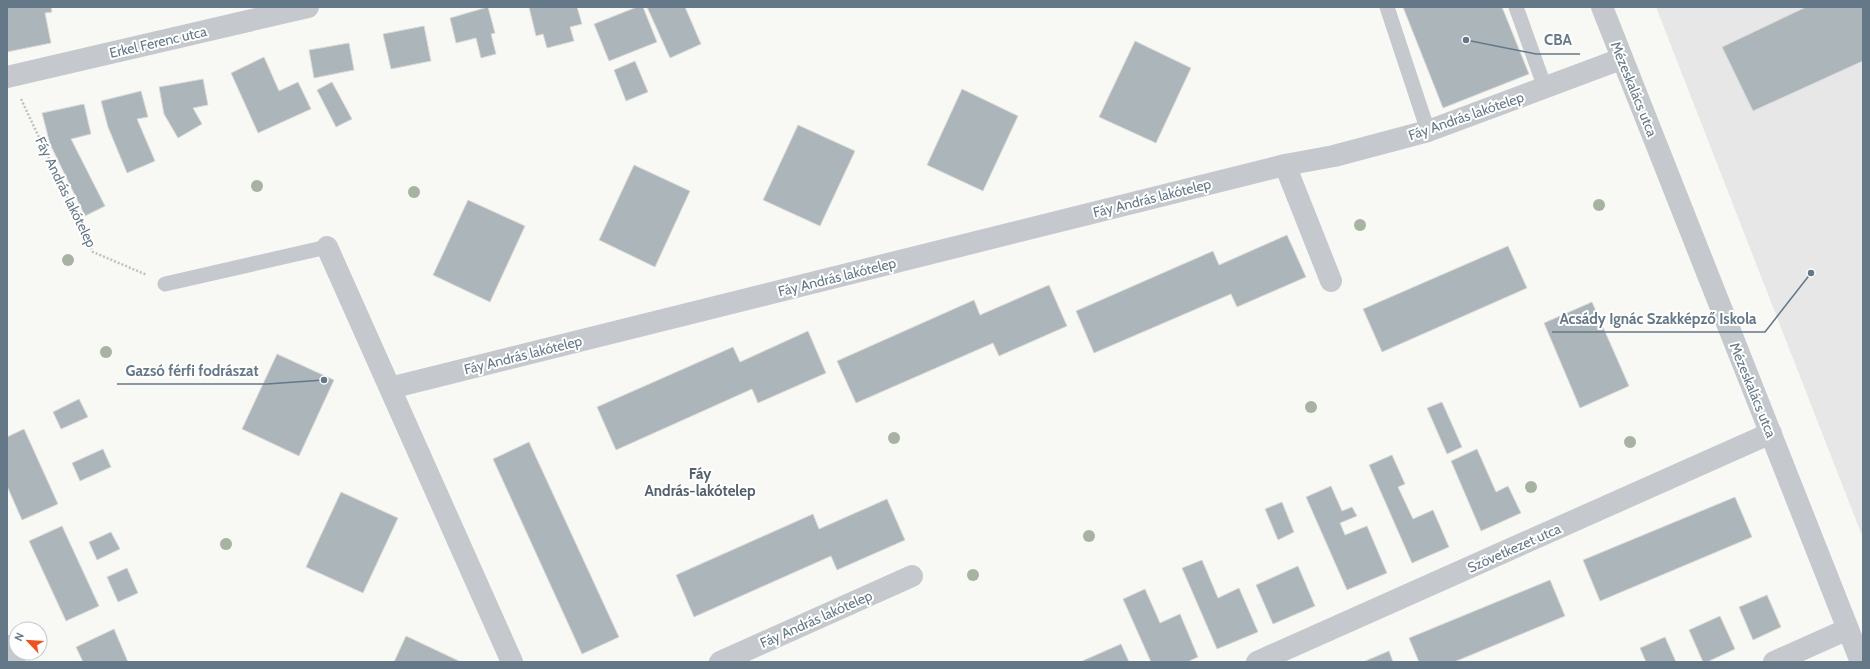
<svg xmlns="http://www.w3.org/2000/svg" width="1870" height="669" font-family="Cabin,sans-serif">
<rect width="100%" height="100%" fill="#f8f8f5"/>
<!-- built -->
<path fill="#e6e7e6" d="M1656 7H1863V538Z"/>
<!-- building -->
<path fill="#acb5ba" stroke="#dadad7" d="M7 7H51L52 12 45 13 51 43 7 52Z
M488 7 495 33 491 34 496 54 481 58 476 38 456 43 450 18Z
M529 7H577L582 24 570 27 574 41 547 48 543 34 536 36Z
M637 7H643L657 42 609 61 594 24Z
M647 7H685L701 44 670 58Z
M1403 7H1502L1529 74 1443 108Z
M1806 7H1863V61L1753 111 1722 47Z
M424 26 431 61 391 69 383 34Z
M1135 41 1191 68 1156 143 1099 117Z
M349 43 354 70 314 78 309 50Z
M264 57 279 91 298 82 311 109 258 133 231 73Z
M635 61 648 92 626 101 614 70Z
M203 79 208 105 193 108 202 124 178 138 164 114 159 87Z
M332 82 352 119 336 127 317 90Z
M962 89 1018 116 983 191 927 165Z
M141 91 148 117 137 119 155 161 127 173 108 127 101 101Z
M84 104 91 134 71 139 105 206 85 216 50 144 42 113Z
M798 125 855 151 820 226 763 200Z
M634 165 690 191 655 267 599 240Z
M468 200 525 226 490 302 433 275Z
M1287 235 1306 277 1237 307 1231 294 1094 353 1076 311 1213 251 1219 265Z
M1508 246 1527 288 1382 352 1363 309Z
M1049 285 1067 326 999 356 993 343 856 403 837 361 974 300 980 315Z
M1592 302 1629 386 1580 408 1544 323Z
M808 331 826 373 758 403 752 389 616 450 597 407 733 347 740 362Z
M277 354 334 380 299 456 242 429Z
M79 399 88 417 61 429 53 412Z
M1442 402 1462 447 1447 454 1427 408Z
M24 429 58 504 22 520 7 486V437Z
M529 442 619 637 582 654 493 459Z
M103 449 111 467 80 481 72 463Z
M1477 449 1496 492 1508 486 1521 513 1481 531 1451 461Z
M1392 455 1405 484 1398 487 1413 519 1433 510 1449 547 1412 563 1369 465Z
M1331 486 1342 511 1352 507 1357 516 1340 523 1345 535 1367 526 1387 573 1347 590 1306 497Z
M341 492 398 518 363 593 306 567Z
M1735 497 1752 537 1600 601 1583 560Z
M887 499 905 540 837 570 831 556 694 617 676 575 813 514 819 529Z
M1282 502 1294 532 1278 540 1265 509Z
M62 526 99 606 66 621 29 541Z
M111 532 120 549 97 560 89 542Z
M1202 560 1218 598 1239 588 1258 632 1217 649 1182 568Z
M1298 566 1315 606 1273 624 1256 585Z
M127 568 138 593 118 602 107 577Z
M1550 580 1565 616 1454 662H1419L1409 638Z
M1145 589 1160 623 1180 614 1198 657 1187 662H1151L1123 599Z
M1767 595 1781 627 1753 640 1739 607Z
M1720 616 1735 649 1707 662H1703L1689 630Z
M114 629 128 662H83L76 647Z
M406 636 461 662H394Z
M1665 637 1676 662H1646L1640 648Z
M1121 644 1129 662H1080Z
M1389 651 1393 662H1363Z"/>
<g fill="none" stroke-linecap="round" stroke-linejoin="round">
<!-- path -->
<path stroke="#bec1c3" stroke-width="2.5" stroke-dasharray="2 2" stroke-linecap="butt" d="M21 99 93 252 147 275"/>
<!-- service -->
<path stroke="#c5c9cd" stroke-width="15" d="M1387 7 1428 131
M1516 7 1545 88
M165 284 327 247"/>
<!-- minor -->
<path stroke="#c5c9cd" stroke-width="22" d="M1602 7 1861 662
M7 77 308 7
M1285 165 1331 281
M327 247 512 662
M390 388 1285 165 1334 156 1428 131 1621 59
M720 662 912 576
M1257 662 1771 433
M1774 662 1848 629"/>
<!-- tertiary -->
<path stroke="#c5c9cd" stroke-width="22" d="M7 646 14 662"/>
</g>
<!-- trees -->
<g fill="#a7b2a3">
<circle cx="257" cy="186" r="6"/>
<circle cx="414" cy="192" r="6"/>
<circle cx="1599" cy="205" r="6"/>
<circle cx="1360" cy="225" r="6"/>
<circle cx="68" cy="260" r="6"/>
<circle cx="106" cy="352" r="6"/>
<circle cx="1311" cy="407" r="6"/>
<circle cx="894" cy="438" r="6"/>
<circle cx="1630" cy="442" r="6"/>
<circle cx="1531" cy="487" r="6"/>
<circle cx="1089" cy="536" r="6"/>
<circle cx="226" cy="544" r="6"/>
<circle cx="973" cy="575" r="6"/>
</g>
<g text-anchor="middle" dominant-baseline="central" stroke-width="4" stroke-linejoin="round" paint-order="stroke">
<!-- street labels -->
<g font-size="14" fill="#657888" stroke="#fff">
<text transform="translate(158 42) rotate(-13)">Erkel Ferenc utca</text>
<text transform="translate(1634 89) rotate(68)">Mézeskalács utca</text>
<text transform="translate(1466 116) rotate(-19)">Fáy András lakótelep</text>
<text transform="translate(66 192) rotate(64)">Fáy András lakótelep</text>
<text transform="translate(1152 198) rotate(-14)">Fáy András lakótelep</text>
<text transform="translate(837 277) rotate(-14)">Fáy András lakótelep</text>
<text transform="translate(523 355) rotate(-14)">Fáy András lakótelep</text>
<text transform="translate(1753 390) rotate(68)">Mézeskalács utca</text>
<text transform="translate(1514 548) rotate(-24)">Szövetkezet utca</text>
<text transform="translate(816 619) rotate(-24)">Fáy András lakótelep</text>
</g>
<!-- neighbourhood labels -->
<g font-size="15" font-weight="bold" fill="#54616c" stroke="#fff">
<text x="700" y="474">Fáy<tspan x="700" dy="17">András-lakótelep</tspan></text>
</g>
</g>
<!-- callouts -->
<path fill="none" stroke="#657888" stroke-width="1.5" d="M1466 40L1536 54H1580M1811 273L1765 332H1552M324 380L267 384H117"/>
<g fill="#657888" stroke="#fff" stroke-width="1.5">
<circle cx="1466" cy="40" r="4"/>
<circle cx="1811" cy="273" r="4"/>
<circle cx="324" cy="380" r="4"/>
</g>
<g font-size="15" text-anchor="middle" font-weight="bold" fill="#657888" stroke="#fff" stroke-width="4" stroke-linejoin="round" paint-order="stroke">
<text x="1558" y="45">CBA</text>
<text x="1658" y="324">Acsády Ignác Szakképző Iskola</text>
<text x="192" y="376">Gazsó férfi fodrászat</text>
</g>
<!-- border -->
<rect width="1870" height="669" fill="none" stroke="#657888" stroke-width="16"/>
<!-- north arrow -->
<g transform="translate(28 641) rotate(295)"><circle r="19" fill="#ffffff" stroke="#c1c9cf"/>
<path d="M0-3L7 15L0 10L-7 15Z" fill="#ed5320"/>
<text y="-6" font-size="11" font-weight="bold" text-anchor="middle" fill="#657888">N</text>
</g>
</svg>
